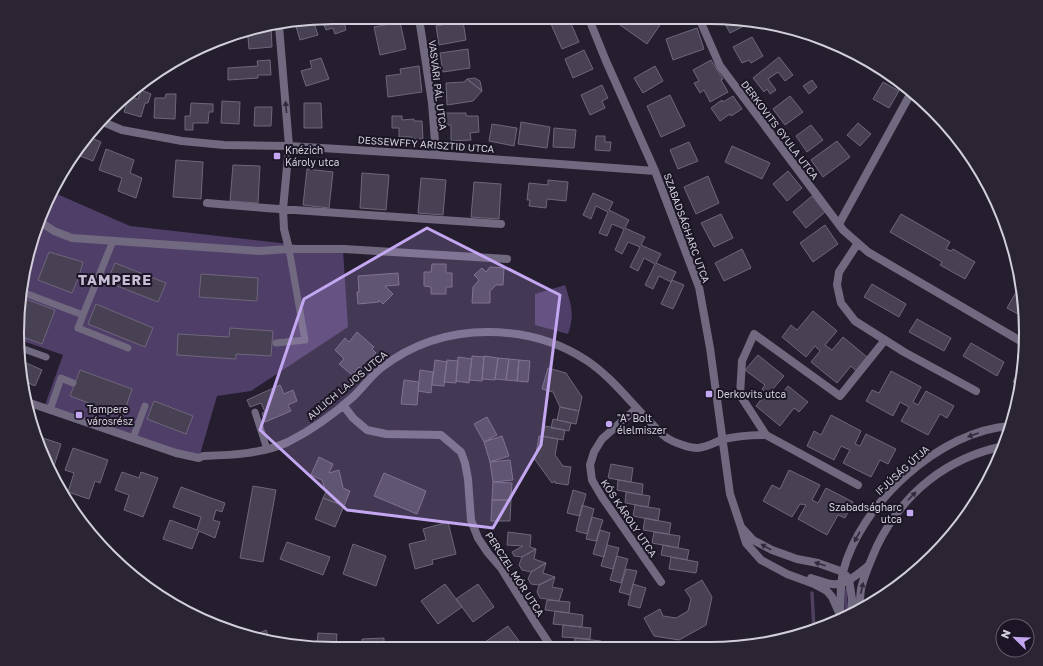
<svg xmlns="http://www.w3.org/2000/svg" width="1043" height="666" font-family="'Golos Text',sans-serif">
<rect width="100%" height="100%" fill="#251e2f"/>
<!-- green -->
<path fill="#4f3e68" d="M57 194 130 226 343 250 348 327 251 391 217 396 199 458 44 408 63 355 20 340 18 313 31 247Z
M565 285C571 303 575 316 568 334L535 325V294Z
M846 588 847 589 848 617 845 618V589Z"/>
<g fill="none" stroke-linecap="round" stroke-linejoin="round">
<!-- stream -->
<path stroke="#504161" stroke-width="3.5" d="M812 593 814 630"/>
</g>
<!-- building -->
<path fill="#484153" stroke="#6e677b" d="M333 17H340L342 23 344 22 346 30 335 34 333 28 326 30 322 19Z
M563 19H569L579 42 562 49 551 24Z
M614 19H658L662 22 647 44 613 20Z
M313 20 318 35 300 40 295 23Z
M723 20H746L748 24 730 33Z
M463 21 466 40 439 45 436 26Z
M400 22 406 49 380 55 374 27Z
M271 27 272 47 249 49 248 37H246L245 31Z
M697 28 704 49 673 60 666 39Z
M752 37 763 56 751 63 749 60 742 63 733 47Z
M468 49 470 68 443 72 440 53Z
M584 50 593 69 573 78 565 59Z
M779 57 793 75 785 81 778 72 768 79 776 90 770 94 767 89 764 92 753 78Z
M321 58 329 79 306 86 301 71 312 68 310 61Z
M180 59 176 67 170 64Z
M270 60 271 75H258V78L228 80V68L258 66 257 61Z
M711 60 723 79 721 80 728 92 710 102 704 90 700 93 694 83 699 81 693 70Z
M419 66 422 92 388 97 386 76 401 74 400 69Z
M655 66 663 81 643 93 634 78Z
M475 78 480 81 482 91 467 79Z
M467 79 482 91 473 101 447 105 446 83 464 82Z
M812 80 817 87 809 94 803 86Z
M883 82 899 91 889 108 873 99Z
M602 85 608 98 602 101 605 108 590 115 581 95Z
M141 90 151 94 148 103H145L141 117 124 112 129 97 138 99Z
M166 94H176L175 119 154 118 155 98H165Z
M670 95 685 126 661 137 647 106Z
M733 96 742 109 731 116 730 114 720 121 711 108 722 100 723 102Z
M790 96 803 112 785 125 773 109Z
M222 101 240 102 239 124 221 123Z
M191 103 213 104V112H209L208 123H193V130H185V116H190Z
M304 103H321L322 128H304Z
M255 107H272L271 126H254Z
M445 113H466V116H478L479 132 470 133 471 140 451 141V125H446Z
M392 116H402V120L414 119V121H422L423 139H412V137H399V128H392Z
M521 122 550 127 547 148 518 144Z
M858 123 871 134 860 146 847 135Z
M492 124 517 128 514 146 489 141Z
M811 125 823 140 807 152 796 136Z
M554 128 576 130 574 148 553 147Z
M87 136 101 142 93 161 75 154 82 140Z
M596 136H605V142H611L610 151 595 150Z
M837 141 850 157 823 177 811 160Z
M689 142 698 161 678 169 670 150Z
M732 146 770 163 762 179 725 162Z
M106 149 134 160 130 173 142 178 136 198 118 191 122 178 99 170Z
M176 160 203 162 201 199 173 197Z
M233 165 260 166 258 203 230 201Z
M307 169 333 172 329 208 303 205Z
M788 171 802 188 787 201 773 184Z
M362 173 389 175 386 210 360 208Z
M708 176 719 203 696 214 684 187Z
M421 178 446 180 443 215 418 213Z
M548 180 568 182 566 201 547 199 546 208 529 206 530 200H527L529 183 548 185Z
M474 182 501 184 499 219 471 217Z
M593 193 613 202 609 210 629 220 625 228 645 237 641 245 661 254 656 263 676 272 671 282 659 276 653 289 645 285 655 264 644 258 638 271 630 267 640 247 628 242 622 254 615 250 624 229 612 224 607 236 599 233 608 212 596 206 591 219 583 215Z
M812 196 825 212 806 228 793 212Z
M721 214 733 238 714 247 701 223Z
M901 214 950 242 946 249 951 251 953 249 975 262 965 279 940 265 942 262 890 232Z
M825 225 838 244 813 262 800 243Z
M742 249 751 268 724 281 715 263Z
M49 252 83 262 79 276 72 293 38 280Z
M115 263 166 283 158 302 107 282Z
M432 264H446V273H452V287H446V294H431V287L424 286V272H431Z
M490 267 504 268 503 285H496L490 291V303H472L473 287 479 280 474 275 482 268 486 272Z
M398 273 399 285 385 286 393 294 383 304 379 300V302L358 304 357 292H359L358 276Z
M201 274 258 278 257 301 199 297Z
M672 280 684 285 673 309 661 304Z
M872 284 906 304 899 317 864 297Z
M1019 287 1021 289 1025 318 1007 308Z
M23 298 55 310 42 344 20 336 18 313 20 303Z
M96 304 153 328 145 347 88 324Z
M813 311 837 331 825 345 832 350 843 337 867 357 856 371 851 366 837 383 811 362 820 351 815 346 806 357 782 337 791 325 797 330Z
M917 319 951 338 944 351 909 332Z
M230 328 273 331 271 356 236 354V359L177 355 178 334 229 337Z
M357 332 374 347 372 349 376 353 362 370 359 367 352 375 339 364 344 359 335 350 345 338 349 342Z
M971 343 1004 362 997 376 963 356Z
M758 355 784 376 772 390 780 396 788 386 808 402 799 412 794 408 780 426 756 406 766 393 762 389 765 385 745 370Z
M472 356 484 357 482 381 469 380Z
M484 356 498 358 495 380 482 379Z
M458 357 472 359 469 383 456 381Z
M498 358 509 359 506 380 495 379Z
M509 359 519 360 517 381 506 380Z
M435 360 447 362 444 386 432 385Z
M447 360 458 361 456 383 444 382Z
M519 360 530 361 528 382 517 381Z
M22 361 42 370 35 386 24 381Z
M1020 367 1024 368 1021 386 1013 382Z
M548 368 566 373 582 397 579 411 560 407 553 392 542 389Z
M80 370 132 389 123 416 70 396Z
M420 370 433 372 431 393 418 391Z
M891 371 921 387 913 402 918 405 926 391 954 406 947 418 940 414 928 435 901 421 909 407 900 402 893 416 866 401 872 390 879 393Z
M404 380 419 382 417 405 401 404Z
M280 385 284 394 293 390 297 401 288 405 291 411 265 422 262 413 265 412 261 403 250 407 247 400Z
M154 401 193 416 186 434 147 419Z
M560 407 579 411 576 424 557 420Z
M831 415 861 431 855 444 860 446 866 434 896 449 888 464 880 460 871 477 843 463 850 450 841 446 834 460 807 446 814 431 821 435Z
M487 417 497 435 484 442 474 424Z
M553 419 571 423 569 431 551 428Z
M545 426 565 430 563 440 543 436Z
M37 436 61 444 54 466 48 464Z
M502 436 509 456 490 462 484 442Z
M539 436 558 439 555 455 563 466 571 467 568 485 555 483V481L552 483 533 457 536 454Z
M73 448 108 460 100 483 95 481 89 499 68 492 74 473 65 470Z
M319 457 333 464 329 473 339 470 343 488 350 491 344 506 323 498 326 492 322 480 311 475Z
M510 460 513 480 493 482 490 462Z
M611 464 633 468 631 482 608 478Z
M789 470 820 485 812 500 818 503 826 488 853 502 845 518 838 515 827 535 798 519 806 505 800 504 792 517 763 501 772 485 780 489Z
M122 472 139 478 141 472 158 478 143 517 124 510 129 495 115 490Z
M384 473 426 491 417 514 374 496Z
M618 480 643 484 642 495 617 490Z
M493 482 512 483 511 500H492Z
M253 486 276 490 263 562 240 558Z
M181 487 225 503 222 512 216 510 213 520 220 522 215 538 199 531 192 549 163 539 170 520 197 530 201 517 173 507Z
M573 490 586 494 580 516 567 513Z
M626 492 650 496 648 507 625 503Z
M323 498 344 506 335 527 315 519Z
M492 500H511L510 521H491Z
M582 505 594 509 587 534 576 531Z
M635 505 660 509 658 521 633 516Z
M592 517 603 520 596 541 586 539Z
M645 518 671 523 669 534 643 530Z
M448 522 456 554 432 560 433 564 415 569 409 544 426 540 423 529Z
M600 530 610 533 604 557 593 554Z
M508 532 531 535 530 547 536 549 522 557 514 556 512 552 523 546 507 545Z
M654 532 680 536 678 548 652 543Z
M287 542 330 557 323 575 280 559Z
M353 544 386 556 376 586 343 574Z
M607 545 619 548 613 569 601 566Z
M663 545 689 550 687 560 661 555Z
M536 549 534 559 546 563 531 572 522 570 519 565 522 557Z
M617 556 628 559 621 583 610 580Z
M671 557 698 562 696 573 669 569Z
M546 563 543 573 555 577 539 585 531 584 528 579 531 572Z
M626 569 637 571 630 595 619 592Z
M555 577 552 587 563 589 559 601 540 598 537 592 539 585Z
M702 580 712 597 706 625 679 640 654 636 644 618 660 609 663 616 676 618 688 611 691 599 685 590Z
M445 584 462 607 438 624 421 601Z
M478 584 494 607 473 622 456 599Z
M633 584 646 588 640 608 628 605Z
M547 600 570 602 569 613 545 610Z
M555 611 583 615 582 627 553 624Z
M563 625 591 628 590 639 562 637Z
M508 626 519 641 514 645 515 647H489L485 642Z
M266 630 271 641 253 636Z
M318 633 337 634 336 647 317 646Z
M384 638V647H362V639Z
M575 638 601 641 600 648H574Z"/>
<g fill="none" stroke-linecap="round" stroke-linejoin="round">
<!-- service -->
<path stroke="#71697f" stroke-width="7" d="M22 292 83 315 113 241
M83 315 78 328 128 348
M276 343 305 340 289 249
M21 348 46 357
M50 410 61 378 73 383
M255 412 267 449
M133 438 145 406"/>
<!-- pedestrian -->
<path stroke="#71697f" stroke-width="8" d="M742 361 754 334 840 396 885 340"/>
<!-- minor -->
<path stroke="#71697f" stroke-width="8" d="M419 18 432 103 436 155
M589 19 606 61 655 171 699 287 710 348 730 494 741 527 746 543 761 560 787 574 814 584 827 591 832 597 840 615
M701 19 702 25 720 66 843 230 868 252 1024 343
M279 26 289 146 283 209 284 229 289 249H344L507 259
M103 122 122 130 182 141 224 145 289 146 436 155 655 171
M207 203 265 208 501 224
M39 221 54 231 72 238 259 251 289 249
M839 224 912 91
M858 243 839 272 837 285 841 303 855 321 904 352 976 391
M742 361 740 395 766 435 858 485
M27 402 176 453 199 458 203 456C232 455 262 454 288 442 312 430 334 414 354 396 363 387 371 376 381 368 412 344 449 332 488 332 523 332 557 341 586 360 609 375 627 398 646 418 653 424 659 433 667 438 673 442 689 448 697 448 705 448 714 443 721 440 735 436 752 435 766 435
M343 405 353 418 367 430 386 434 441 435 461 452 465 463 468 479 471 520 478 538 488 553 501 568 536 624 552 648
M637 408 602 439 594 452 590 465 592 480 602 497 661 582
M742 528 753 540 772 550 797 559 818 563 843 572 849 579
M811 578C818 580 825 583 832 584 845 586 859 573 868 566
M849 579 852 599 851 616
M859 611C860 604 860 596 861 589 864 575 871 560 877 546 903 493 946 458 1004 446
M840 612C841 599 840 585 843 572 860 504 940 430 1011 426"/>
</g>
<!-- one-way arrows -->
<defs><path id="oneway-solid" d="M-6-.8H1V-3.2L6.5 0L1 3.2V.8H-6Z"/></defs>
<g fill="#302a3c">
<use href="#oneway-solid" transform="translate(286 107) rotate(-95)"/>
<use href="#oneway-solid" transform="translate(973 435) rotate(160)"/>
<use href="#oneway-solid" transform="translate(912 496) rotate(-45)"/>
<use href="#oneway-solid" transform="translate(857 537) rotate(119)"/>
<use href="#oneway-solid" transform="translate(766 547) rotate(-151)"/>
<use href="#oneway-solid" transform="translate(820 564) rotate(-163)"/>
<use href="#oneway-solid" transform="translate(862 588) rotate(-77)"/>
</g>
<!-- marked area -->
<path fill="#c4a7f1" fill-opacity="0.2" stroke="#c4a7f1" stroke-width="3" stroke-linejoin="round" d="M427 228 560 295 541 445 493 528 347 510 260 430 304 299Z"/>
<!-- markers -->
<g fill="#c4a7f1" stroke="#1b1525" stroke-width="1.5">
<rect x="273" y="152" width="8" height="8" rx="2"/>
<rect x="705" y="390" width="8" height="8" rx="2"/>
<rect x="75" y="411" width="8" height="8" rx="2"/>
<circle cx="609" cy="424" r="4"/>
<rect x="906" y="509" width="8" height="8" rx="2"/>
</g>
<g text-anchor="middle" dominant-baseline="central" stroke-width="4" stroke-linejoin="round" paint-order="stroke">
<!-- street labels -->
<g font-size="10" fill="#d3cfda" stroke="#1b1525">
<text transform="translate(438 85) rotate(83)">VASVÁRI PÁL UTCA</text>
<text transform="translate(780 130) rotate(53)">DERKOVITS GYULA UTCA</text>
<text transform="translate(426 144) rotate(4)">DESSEWFFY ARISZTID UTCA</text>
<text transform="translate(687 228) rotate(70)">SZABADSÁGHARC UTCA</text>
<text transform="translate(347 385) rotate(-40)">AULICH LAJOS UTCA</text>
<text transform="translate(902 470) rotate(-42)">IFJÚSÁG ÚTJA</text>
<text transform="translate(629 518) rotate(56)">KÓS KÁROLY UTCA</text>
<text transform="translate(515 574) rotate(57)">PERCZEL MÓR UTCA</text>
</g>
<!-- poi labels -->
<g font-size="10" fill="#d3cfda" stroke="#1b1525" text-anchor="start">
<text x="285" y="150">Knézich<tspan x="285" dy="12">Károly utca</tspan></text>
<text x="717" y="394">Derkovits utca</text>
<text x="87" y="409">Tampere<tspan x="87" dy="12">városrész</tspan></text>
<text x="617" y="418">"A" Bolt<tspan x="617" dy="12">élelmiszer</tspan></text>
<text x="902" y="507" text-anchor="end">Szabadságharc<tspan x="902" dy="12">utca</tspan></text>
</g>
<!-- district labels -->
<g font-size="14" font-weight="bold" letter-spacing="1" fill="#c6bed5" stroke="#1b1525">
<text x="115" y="279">TAMPERE</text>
</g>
</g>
<!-- crop -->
<path d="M0 0H1043V666H0ZM333 24H710A309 309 0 0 1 1019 333V333A309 309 0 0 1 710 642H333A309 309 0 0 1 24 333V333A309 309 0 0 1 333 24Z" fill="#2a2433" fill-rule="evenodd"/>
<path fill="none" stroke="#d3cfda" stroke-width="2" d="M333 24H710A309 309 0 0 1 1019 333V333A309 309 0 0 1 710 642H333A309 309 0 0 1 24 333V333A309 309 0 0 1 333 24Z"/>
<!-- north arrow -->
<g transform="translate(1015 638) rotate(293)"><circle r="19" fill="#1b1525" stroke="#655f6d"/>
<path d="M0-3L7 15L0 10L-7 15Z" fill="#c4a7f1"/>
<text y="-6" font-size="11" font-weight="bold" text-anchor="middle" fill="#d3cfda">N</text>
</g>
</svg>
